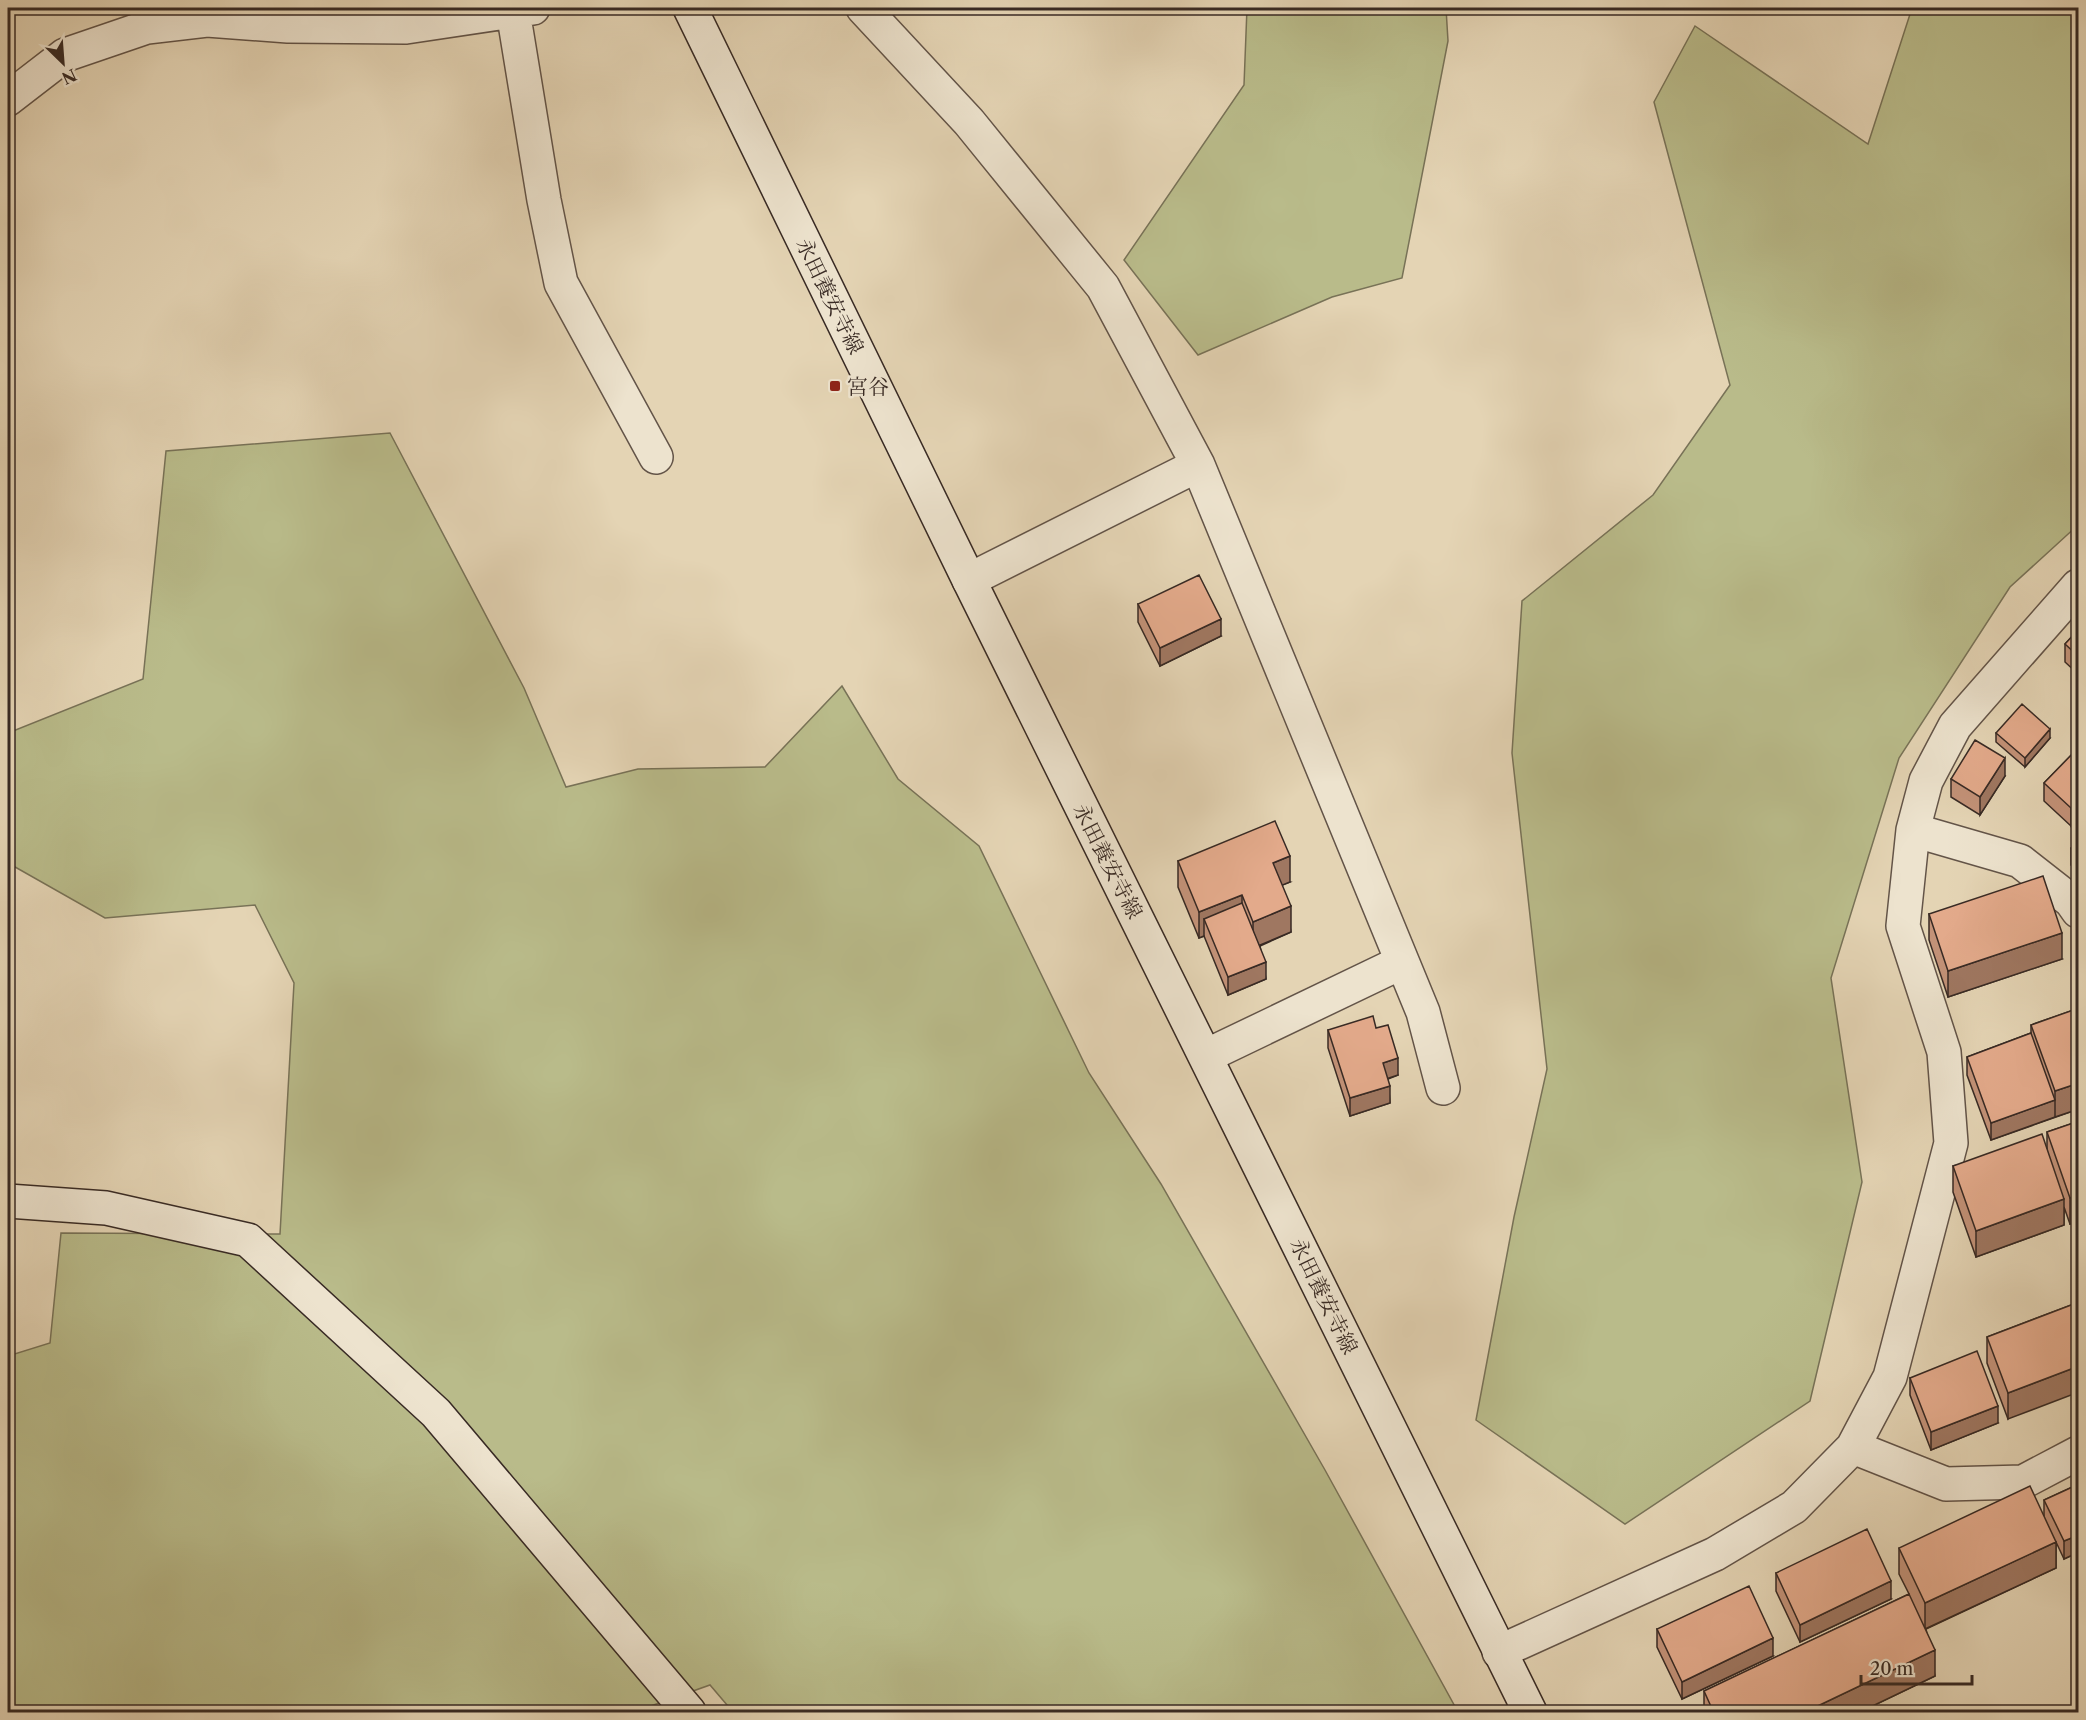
<svg xmlns="http://www.w3.org/2000/svg" width="2086" height="1720" font-family="'Libre Caslon Text','Noto Serif JP',serif">
<rect width="100%" height="100%" fill="#e4d4b4"/>
<filter id="stains"><feTurbulence type="fractalNoise" baseFrequency=".00333" numOctaves="4"/><feColorMatrix values="0 0 0 0 .2 0 0 0 0 .09 0 0 0 0 .02 0 0 0 .5 -.17"/></filter>
<radialGradient id="worn" r=".72"><stop offset=".6" stop-color="#630" stop-opacity="0"/><stop offset="1" stop-color="#630" stop-opacity=".3"/></radialGradient>
<!-- green -->
<path fill="#b9bb8a" stroke="#787257" stroke-width="1.5" d="M1247 8H1446L1448 41 1402 278 1332 297 1198 355 1124 260 1244 85Z
M1912 8H2078V525L2010 587 1899 758 1831 978 1862 1182 1810 1401 1625 1524 1476 1420 1514 1217 1547 1069 1512 753 1522 601 1653 495 1730 385 1654 102 1695 26 1868 144Z
M390 433 524 688 566 787 638 769 765 767 842 686 898 779 979 846 1089 1073 1161 1184 1325 1470 1458 1712H733L710 1685 634 1712H8V1356L50 1343 61 1233 280 1234 294 983 255 905 105 918 8 863V733L143 679 166 451Z"/>
<g fill="none" stroke-linecap="round" stroke-linejoin="round">
<!-- street casing -->
<g stroke="#635448" stroke-width="36">
<path id="street" d="M863 8 969 122 1103 287 1198 465 1423 1012 1443 1088
M513 11 544 200 561 283 656 457
M8 99 65 55 147 27 207 20 288 26 406 27 533 8
M969 580 1198 465
M1913 830 2020 861 2071 901 2078 911
M1206 1056 1402 962
M1853 1447 1946 1484 2023 1482 2078 1453
M1499 1652 1715 1554 1794 1507 1853 1447 1890 1377 1951 1143 1944 1052 1903 926 1913 830 1926 781 1955 726 2078 586"/>
</g>
<!-- secondary casing -->
<g stroke="#382a24" stroke-width="36">
<path id="secondary" d="M690 8 969 580 1530 1712
M8 1201 106 1208 248 1240 436 1413 689 1712"/>
</g>
<!-- street -->
<use href="#street" stroke="#ede3ce" stroke-width="33"/>
<!-- secondary -->
<use href="#secondary" stroke="#ede3ce" stroke-width="33"/>
</g>
<!-- wall -->
<path fill="#c39278" stroke="#382a24" stroke-width="1.5" d="M1138 604 1221 636 1160 666 1138 622Z
M2079 629V675L2065 662V644Z
M1996 733 2050 738 2025 767 1996 742Z
M2079 747V818L2071 826 2044 801V783Z
M2005 776 1980 815 1951 797V779Z
M2079 842V875L2071 865V848Z
M1178 861 1290 882 1282 885 1291 932 1260 946 1266 979 1228 995 1204 936 1199 938 1178 887Z
M1929 914 2062 959 1948 997 1929 940Z
M2079 1008V1109L1991 1140 1967 1075V1057L2031 1033V1025Z
M1376 1028 1398 1075 1388 1079 1390 1103 1350 1116 1328 1048V1030Z
M2079 1121V1221L2070 1224 2064 1207V1225L1976 1257 1953 1192V1166L2047 1149V1132Z
M2079 1302 2008 1419 1987 1363V1337Z
M1910 1378 1998 1423 1931 1450 1910 1395Z
M2079 1484V1552L2064 1559 2056 1542V1568L1926 1629 1935 1676 1858 1713H1704V1691L1909 1594 1899 1574V1548L2044 1516V1500Z
M1776 1573 1891 1599 1800 1642 1776 1591Z
M1657 1629 1773 1656 1682 1699 1657 1647Z"/>
<!-- shaded-wall -->
<path fill="#9f7761" stroke="#382a24" stroke-width="1.5" d="M1221 619V636L1160 666V648Z
M2050 729V738L2025 767V758Z
M2005 758V776L1980 815V797Z
M2079 800V818L2071 826V808Z
M1290 856V882L1273 889V863Z
M1242 895V921L1204 919V936L1199 938V912Z
M1291 906V932L1253 948V922Z
M2062 933V959L1948 997V971Z
M1266 962V979L1228 995V977Z
M1398 1058V1075L1383 1080V1063Z
M2079 1083V1109L2055 1117V1091Z
M1390 1086V1103L1350 1116V1098Z
M2055 1100V1117L1991 1140V1123Z
M2079 1195V1221L2070 1224V1198Z
M2064 1199V1225L1976 1257V1231Z
M2079 1366V1392L2008 1419V1393Z
M1998 1406V1423L1931 1450V1432Z
M2079 1535V1552L2064 1559V1541Z
M2056 1542V1568L1925 1629V1603Z
M1891 1581V1599L1800 1642V1625Z
M1773 1638V1656L1682 1699V1682Z
M1935 1650V1676L1858 1713H1803Z"/>
<!-- building -->
<path fill="#e3aa8b" stroke="#382a24" stroke-width="1.5" d="M1199 575 1221 619 1160 648 1138 604Z
M2079 629V657L2065 644Z
M2022 704 2050 729 2025 758 1996 733Z
M1975 740 2005 758 1980 797 1951 779Z
M2079 747V800L2071 808 2044 783Z
M1275 821 1290 856 1273 863 1291 906 1253 922 1242 895 1199 912 1178 861Z
M2079 842V857L2071 848Z
M2043 876 2062 933 1948 971 1929 914Z
M1242 903 1266 962 1228 977 1204 919Z
M2079 1008V1083L2055 1091 2031 1025Z
M1373 1016 1376 1028 1388 1025 1398 1058 1383 1063 1390 1086 1350 1098 1328 1030Z
M2031 1033 2055 1100 1991 1123 1967 1057Z
M2079 1121V1195L2070 1198 2047 1132Z
M2042 1134 2064 1199 1976 1231 1953 1166Z
M2079 1302V1366L2008 1393 1987 1337Z
M1977 1351 1998 1406 1931 1432 1910 1378Z
M2079 1484V1535L2064 1541 2044 1500Z
M2030 1486 2056 1542 1925 1603 1899 1548Z
M1867 1529 1891 1581 1800 1625 1776 1573Z
M1749 1586 1773 1638 1682 1682 1657 1629Z
M1909 1594 1935 1650 1803 1713H1714L1704 1691Z
M1689 1708 1691 1713H1678Z"/>
<!-- markers -->
<rect fill="#8f2418" stroke="#ede3ce" stroke-width="2" x="829" y="380" width="12" height="12" rx="3"/>
<g text-anchor="middle" dominant-baseline="central" stroke-width="5" stroke-linejoin="round" paint-order="stroke">
<!-- street labels -->
<g font-size="21" fill="#382a24" stroke="#ede3ce">
<text transform="translate(830 296) rotate(64)">永田養安寺線</text>
<text transform="translate(1108 861) rotate(63)">永田養安寺線</text>
<text transform="translate(1324 1296) rotate(64)">永田養安寺線</text>
</g>
<!-- poi labels -->
<g font-size="21" fill="#382a24" stroke="#ede3ce" text-anchor="start">
<text x="847" y="386">宮谷</text>
</g>
</g>
<!-- margin -->
<rect width="2086" height="1720" fill="none" stroke="#e4d4b4" stroke-width="30"/>
<rect x="9" y="9" width="2068" height="1702" fill="none" stroke="#382a24" stroke-width="3"/>
<rect x="15" y="15" width="2056" height="1690" fill="none" stroke="#382a24" stroke-width="1.5"/>
<!-- north arrow -->
<g transform="translate(63 63) rotate(155)" stroke="#ede3ce" stroke-width="4.5" paint-order="stroke">
<path d="M0-4.5L10 22L0 15L-10 22Z" fill="#382a24"/>
<text y="-9" font-size="16" font-weight="bold" text-anchor="middle" fill="#382a24">N</text>
</g>
<!-- scale -->
<path d="M1861 1675v9h111v-9" fill="none" stroke="#382a24" stroke-width="3"/>
<text x="1870" y="1675" font-size="18" fill="#382a24" stroke="#ede3ce" stroke-width="4.5" paint-order="stroke">20 m</text>
<rect width="100%" height="100%" filter="url(#stains)"/>
<rect width="100%" height="100%" fill="url(#worn)"/>
</svg>
